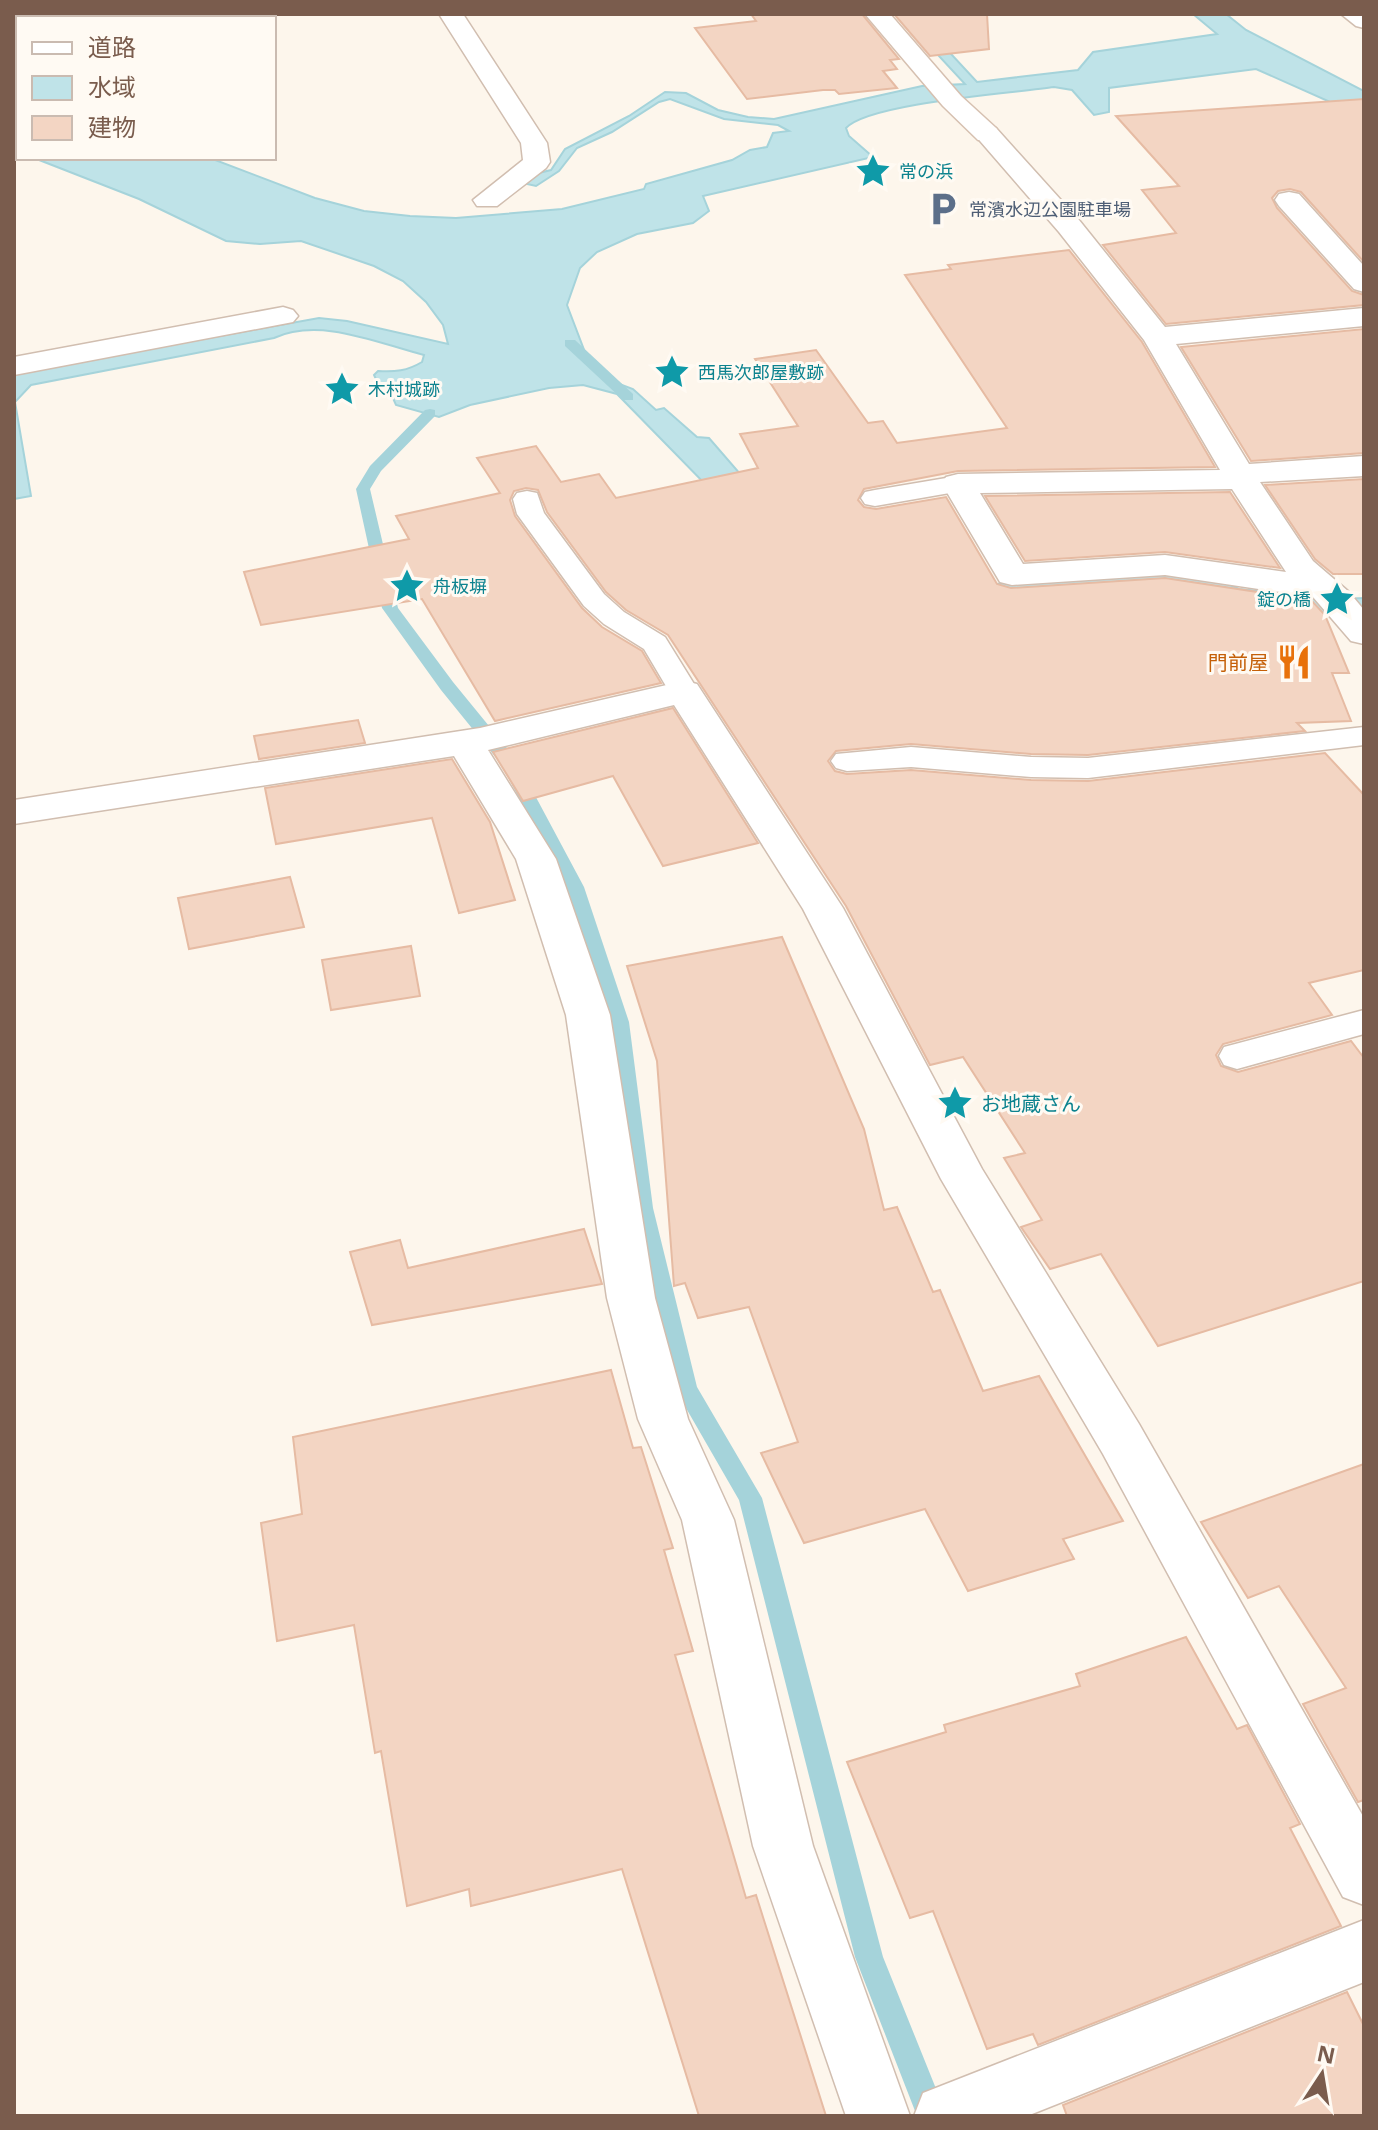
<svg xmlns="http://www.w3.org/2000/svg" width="1378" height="2130" viewBox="0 0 1378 2130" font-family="'Noto Sans','Noto Sans JP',sans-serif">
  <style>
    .water { fill: #bfe3e8; stroke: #a5d3da; stroke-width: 2 }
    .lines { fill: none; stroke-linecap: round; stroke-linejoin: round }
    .stream { fill: #a5d3da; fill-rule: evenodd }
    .building { fill: #f3d5c3; stroke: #e6bba3; stroke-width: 2 }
    .lane-casing { stroke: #d1beb0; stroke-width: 3 }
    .street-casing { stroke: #d1beb0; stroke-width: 3 }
    .secondary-casing { stroke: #d6c0b0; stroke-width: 3 }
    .lane { fill: #fff; fill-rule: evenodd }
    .street { fill: #fff; fill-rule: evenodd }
    .secondary { fill: #fff; fill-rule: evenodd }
    .labels { text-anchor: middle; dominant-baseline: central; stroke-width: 6; stroke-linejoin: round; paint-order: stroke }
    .far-culture-label { font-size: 18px; fill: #0d838f; stroke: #fffaf3; text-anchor: start }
    .far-service-label { font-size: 18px; fill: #4e5e75; stroke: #fffaf3; text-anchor: start }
    .food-label { font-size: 20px; fill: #c56008; stroke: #fffaf3; text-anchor: end }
    .culture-label { font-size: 20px; fill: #0d838f; stroke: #fffaf3; text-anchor: start }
  </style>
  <rect width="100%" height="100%" fill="#fdf6ec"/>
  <path class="water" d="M 900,14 L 914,14 L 977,82 L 1078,70 L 1093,52 L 1217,34 L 1193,14 L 1226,14 L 1246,30 L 1364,91 L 1364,100 L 1330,102 L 1256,69 L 1109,88 L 1109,112 L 1094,115 L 1072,90 L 1054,87 C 1014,93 869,103 846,128 L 849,136 L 873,157 L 703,196 L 709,211 L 693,223 L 637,234 L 597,252 L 580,268 L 567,305 L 591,368 L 606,379 L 633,389 L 656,410 L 664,408 L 697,437 L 709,438 L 826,573 L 887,598 L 1005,583 L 1167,569 L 1204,573 L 1239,589 L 1337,599 L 1364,598 L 1364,617 L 1312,611 L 926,617 L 804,585 L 617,394 L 583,385 L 549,388 L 470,405 L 439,417 L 396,405 L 388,387 L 380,388 L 374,375 L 378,371 C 395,372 407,371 422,362 L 424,355 C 377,343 320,317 274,338 L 31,385 L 15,402 L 31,496 L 14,499 L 14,373 L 319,318 L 347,321 L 448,344 L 443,325 L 426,302 L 403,281 L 374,266 L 301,241 L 260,244 L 226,241 L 139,199 L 34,158 L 210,158 L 315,198 L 364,211 L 410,216 L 456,218 L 562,209 L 644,189 L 646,184 L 732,160 L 750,150 L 767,147 L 773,133 L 789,131 L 778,125 L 724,119 L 670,99 L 659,102 L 612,132 L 577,148 L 559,171 L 536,186 L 509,180 L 551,170 L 565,149 L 629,116 L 665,92 L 686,93 L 718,110 L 748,117 L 774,119 L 922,86 L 965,84 Z"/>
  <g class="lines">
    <g class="stream">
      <path d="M 565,340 L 575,340 L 633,394 L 633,400 L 623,400 L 565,346 Z"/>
      <path d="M 430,409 L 435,410 L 435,416 L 381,471 L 370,489 L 398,608 L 453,682 L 515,758 L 584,887 L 629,1022 L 653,1208 L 697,1387 L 762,1498 L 883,1957 L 947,2116 L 917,2116 L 855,1957 L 739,1500 L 675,1389 L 631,1208 L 609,1022 L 566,887 L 501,764 L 441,690 L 382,608 L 356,489 L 370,466 L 425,410 Z"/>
    </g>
  </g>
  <g class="building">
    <path d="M 751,14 L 862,14 L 899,59 L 890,60 L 897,69 L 883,71 L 897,88 L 839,94 L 835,90 L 823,90 L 747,99 L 695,28 L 756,21 Z"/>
    <path d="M 894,14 L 987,14 L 989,49 L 930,56 Z"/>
    <path d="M 1364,99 L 1364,262 L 1301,192 L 1290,189 L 1278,191 L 1272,198 L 1277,208 L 1352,291 L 1364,295 L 1364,305 L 1166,324 L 1103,245 L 1176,233 L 1142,190 L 1179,186 L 1116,116 Z"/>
    <path d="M 1069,250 L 1142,342 L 1215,467 L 958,471 L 864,489 L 858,500 L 864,507 L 876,509 L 946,497 L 997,584 L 1011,588 L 1165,578 L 1311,600 L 1325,615 L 1349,673 L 1332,673 L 1351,721 L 1297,723 L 1305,731 L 1088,755 L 1031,754 L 911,744 L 836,751 L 828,761 L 835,771 L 847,774 L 911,770 L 1031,780 L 1088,781 L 1325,753 L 1364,795 L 1364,970 L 1309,983 L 1332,1015 L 1223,1044 L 1216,1055 L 1221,1066 L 1238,1072 L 1351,1041 L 1364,1058 L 1364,1281 L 1158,1346 L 1101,1254 L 1050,1269 L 1021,1227 L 1042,1220 L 1004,1158 L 1025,1153 L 963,1057 L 930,1065 L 846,906 L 668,635 L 626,610 L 606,592 L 547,512 L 538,490 L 526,488 L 514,491 L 510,500 L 515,516 L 582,608 L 602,627 L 642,651 L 661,683 L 495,721 L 422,599 L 261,625 L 244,572 L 409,539 L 396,516 L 500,493 L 477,458 L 536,446 L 561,482 L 599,474 L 616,498 L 758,468 L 740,434 L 798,426 L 755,359 L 816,350 L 868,423 L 883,421 L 897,443 L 1007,428 L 905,275 L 951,269 L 948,265 Z"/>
    <path d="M 1364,329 L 1364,453 L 1251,461 L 1181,347 Z"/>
    <path d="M 1364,479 L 1364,574 L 1333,574 L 1315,559 L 1265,485 Z"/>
    <path d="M 1230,492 L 1280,568 L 1165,552 L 1025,561 L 985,496 Z"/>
    <path d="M 673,708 L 758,843 L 663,866 L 613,776 L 523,801 L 493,752 Z"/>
    <path d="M 358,720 L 365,743 L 259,759 L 254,736 Z"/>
    <path d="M 452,759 L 490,822 L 515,900 L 459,913 L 432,818 L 276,844 L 265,788 Z"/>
    <path d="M 290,877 L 304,927 L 189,949 L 178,898 Z"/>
    <path d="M 782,937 L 864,1129 L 884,1210 L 897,1207 L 933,1292 L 940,1290 L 983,1391 L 1039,1376 L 1123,1521 L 1063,1539 L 1074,1559 L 968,1591 L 925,1509 L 804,1543 L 761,1453 L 798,1442 L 749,1307 L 698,1318 L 685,1283 L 674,1286 L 657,1061 L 627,966 Z"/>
    <path d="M 411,946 L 420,996 L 331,1010 L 322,960 Z"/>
    <path d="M 584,1229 L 602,1284 L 372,1325 L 350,1252 L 400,1240 L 408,1268 Z"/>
    <path d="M 611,1370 L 633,1448 L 641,1447 L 673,1548 L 664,1550 L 693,1651 L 675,1655 L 746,1898 L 756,1895 L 826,2116 L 699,2116 L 622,1869 L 471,1906 L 469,1889 L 407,1906 L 381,1751 L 375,1753 L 354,1625 L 277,1641 L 261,1523 L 302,1514 L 293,1437 Z"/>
    <path d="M 1364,1464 L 1364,1800 L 1358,1802 L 1303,1704 L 1346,1688 L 1279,1586 L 1248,1598 L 1201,1522 Z"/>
    <path d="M 1186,1637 L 1237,1729 L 1247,1725 L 1300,1824 L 1290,1828 L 1341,1926 L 1038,2045 L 1033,2034 L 987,2049 L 933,1911 L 910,1918 L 847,1762 L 946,1732 L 944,1725 L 1080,1686 L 1076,1674 Z"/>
    <path d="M 1347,1992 L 1364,2026 L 1364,2116 L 1067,2116 L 1063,2105 Z"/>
  </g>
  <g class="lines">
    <g class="lane-casing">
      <g id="lane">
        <path d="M 958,476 L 967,478 L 971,484 L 967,490 L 875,506 L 865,504 L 861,498 L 865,492 L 875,490 Z"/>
        <path d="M 527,491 L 537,493 L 544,513 L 604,594 L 624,612 L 665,637 L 699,692 L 695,698 L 684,701 L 673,698 L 644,649 L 604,624 L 584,606 L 517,514 L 513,499 L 517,493 Z"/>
        <path d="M 1364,727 L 1364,745 L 1088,778 L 1031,777 L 911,767 L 847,771 L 836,768 L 831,761 L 836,754 L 911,747 L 1031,757 L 1088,758 Z"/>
        <path d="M 1364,1010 L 1364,1034 L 1237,1069 L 1224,1065 L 1219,1056 L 1224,1047 Z"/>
      </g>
    </g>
    <g class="street-casing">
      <g id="street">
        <path d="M 439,14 L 463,14 L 547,143 L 550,162 L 546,168 L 497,206 L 477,206 L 473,200 L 523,160 L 521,143 Z"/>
        <path d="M 1341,14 L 1364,14 L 1364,28 L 1356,26 Z"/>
        <path d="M 987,126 L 996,128 L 1079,220 L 1165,327 L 1364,308 L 1364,326 L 1176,344 L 1249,464 L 1364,456 L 1364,476 L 1260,482 L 1313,561 L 1349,592 L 1364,610 L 1364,644 L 1351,641 L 1313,597 L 1165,575 L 1012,585 L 1000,582 L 942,484 L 946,477 L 958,474 L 1220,470 L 1144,340 L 1059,232 L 974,134 L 978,128 ZM 1232,489 L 1286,572 L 1165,555 L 1023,564 L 980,493 Z"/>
        <path d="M 1289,192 L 1299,194 L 1364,266 L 1364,292 L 1354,289 L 1279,206 L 1275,200 L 1279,194 Z"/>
        <path d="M 283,307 L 293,310 L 298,316 L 293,322 L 14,375 L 14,357 Z"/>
        <path d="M 684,681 L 697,684 L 843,908 L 982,1169 L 1139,1424 L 1364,1818 L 1364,1905 L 1343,1897 L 1103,1454 L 941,1179 L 803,909 L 674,705 L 488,750 L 556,859 L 610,1015 L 655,1298 L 688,1419 L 734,1520 L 813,1846 L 910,2116 L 846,2116 L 753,1846 L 682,1520 L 638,1419 L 607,1298 L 566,1015 L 516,859 L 454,756 L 14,824 L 14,800 L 480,728 Z"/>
        <path d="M 1364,1920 L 1364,1982 L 1027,2116 L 914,2116 L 923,2093 Z"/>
      </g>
    </g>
    <g class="secondary-casing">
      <path id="secondary" d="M 865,14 L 890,14 L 961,96 L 996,128 L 1000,134 L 996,140 L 978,140 L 943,106 Z"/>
    </g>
    <use href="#lane" class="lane"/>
    <use href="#street" class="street"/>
    <use href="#secondary" class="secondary"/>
  </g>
  <defs>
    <g id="sight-bare" transform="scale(2.76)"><path d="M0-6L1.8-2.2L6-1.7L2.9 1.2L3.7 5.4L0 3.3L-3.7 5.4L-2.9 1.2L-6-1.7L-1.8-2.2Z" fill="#0f9aa8" stroke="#fffaf3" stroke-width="2.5" paint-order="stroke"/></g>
    <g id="parking-bare" transform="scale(2.76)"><path d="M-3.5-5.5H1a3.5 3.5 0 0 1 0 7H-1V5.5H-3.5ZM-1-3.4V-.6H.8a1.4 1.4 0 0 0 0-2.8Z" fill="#5c6f8a" stroke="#fffaf3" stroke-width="2.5" paint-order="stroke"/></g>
    <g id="restaurant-bare" transform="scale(2.76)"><path d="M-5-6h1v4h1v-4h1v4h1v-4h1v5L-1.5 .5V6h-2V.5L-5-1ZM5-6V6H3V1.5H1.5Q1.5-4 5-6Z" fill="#e8710a" stroke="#fffaf3" stroke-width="2.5" paint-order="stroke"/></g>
  </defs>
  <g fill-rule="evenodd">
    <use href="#sight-bare" x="873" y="171"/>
    <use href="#parking-bare" x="943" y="209"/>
    <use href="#sight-bare" x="672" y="372"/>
    <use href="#sight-bare" x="342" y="389"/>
    <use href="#sight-bare" x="407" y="586"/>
    <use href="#sight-bare" x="1337" y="599"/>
    <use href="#restaurant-bare" x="1294" y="662"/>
    <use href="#sight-bare" x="955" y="1103"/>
  </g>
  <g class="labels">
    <g class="far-culture-label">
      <text x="899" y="171">常の浜</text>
      <text x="698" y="372">西馬次郎屋敷跡</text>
      <text x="368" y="389">木村城跡</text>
      <text x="433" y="586">舟板塀</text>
      <text x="1311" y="599" text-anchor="end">錠の橋</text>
    </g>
    <g class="far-service-label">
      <text x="969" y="209">常濱水辺公園駐車場</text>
    </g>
    <g class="food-label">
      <text x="1268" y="662">門前屋</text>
    </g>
    <g class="culture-label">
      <text x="981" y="1103">お地蔵さん</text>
    </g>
  </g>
  <rect width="1378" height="2130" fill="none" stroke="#7a5c4d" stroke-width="32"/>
  <rect x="16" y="16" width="260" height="144" fill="#fffaf3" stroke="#cabbb1" stroke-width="2"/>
  <rect x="32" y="42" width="40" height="12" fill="#ffffff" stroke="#cabbb1" stroke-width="2"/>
  <text x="88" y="56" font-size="24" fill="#7a5c4d">道路</text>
  <rect x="32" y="76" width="40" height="24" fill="#bfe3e8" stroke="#cabbb1" stroke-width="2"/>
  <text x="88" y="96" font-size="24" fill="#7a5c4d">水域</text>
  <rect x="32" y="116" width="40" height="24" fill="#f3d5c3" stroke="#cabbb1" stroke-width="2"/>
  <text x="88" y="136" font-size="24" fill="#7a5c4d">建物</text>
  <g transform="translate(1322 2074) rotate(12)" stroke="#fffaf3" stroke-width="6" paint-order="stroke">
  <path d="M0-6L14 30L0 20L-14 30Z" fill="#7a5c4d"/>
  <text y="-12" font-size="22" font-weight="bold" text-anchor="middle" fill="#7a5c4d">N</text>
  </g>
</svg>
